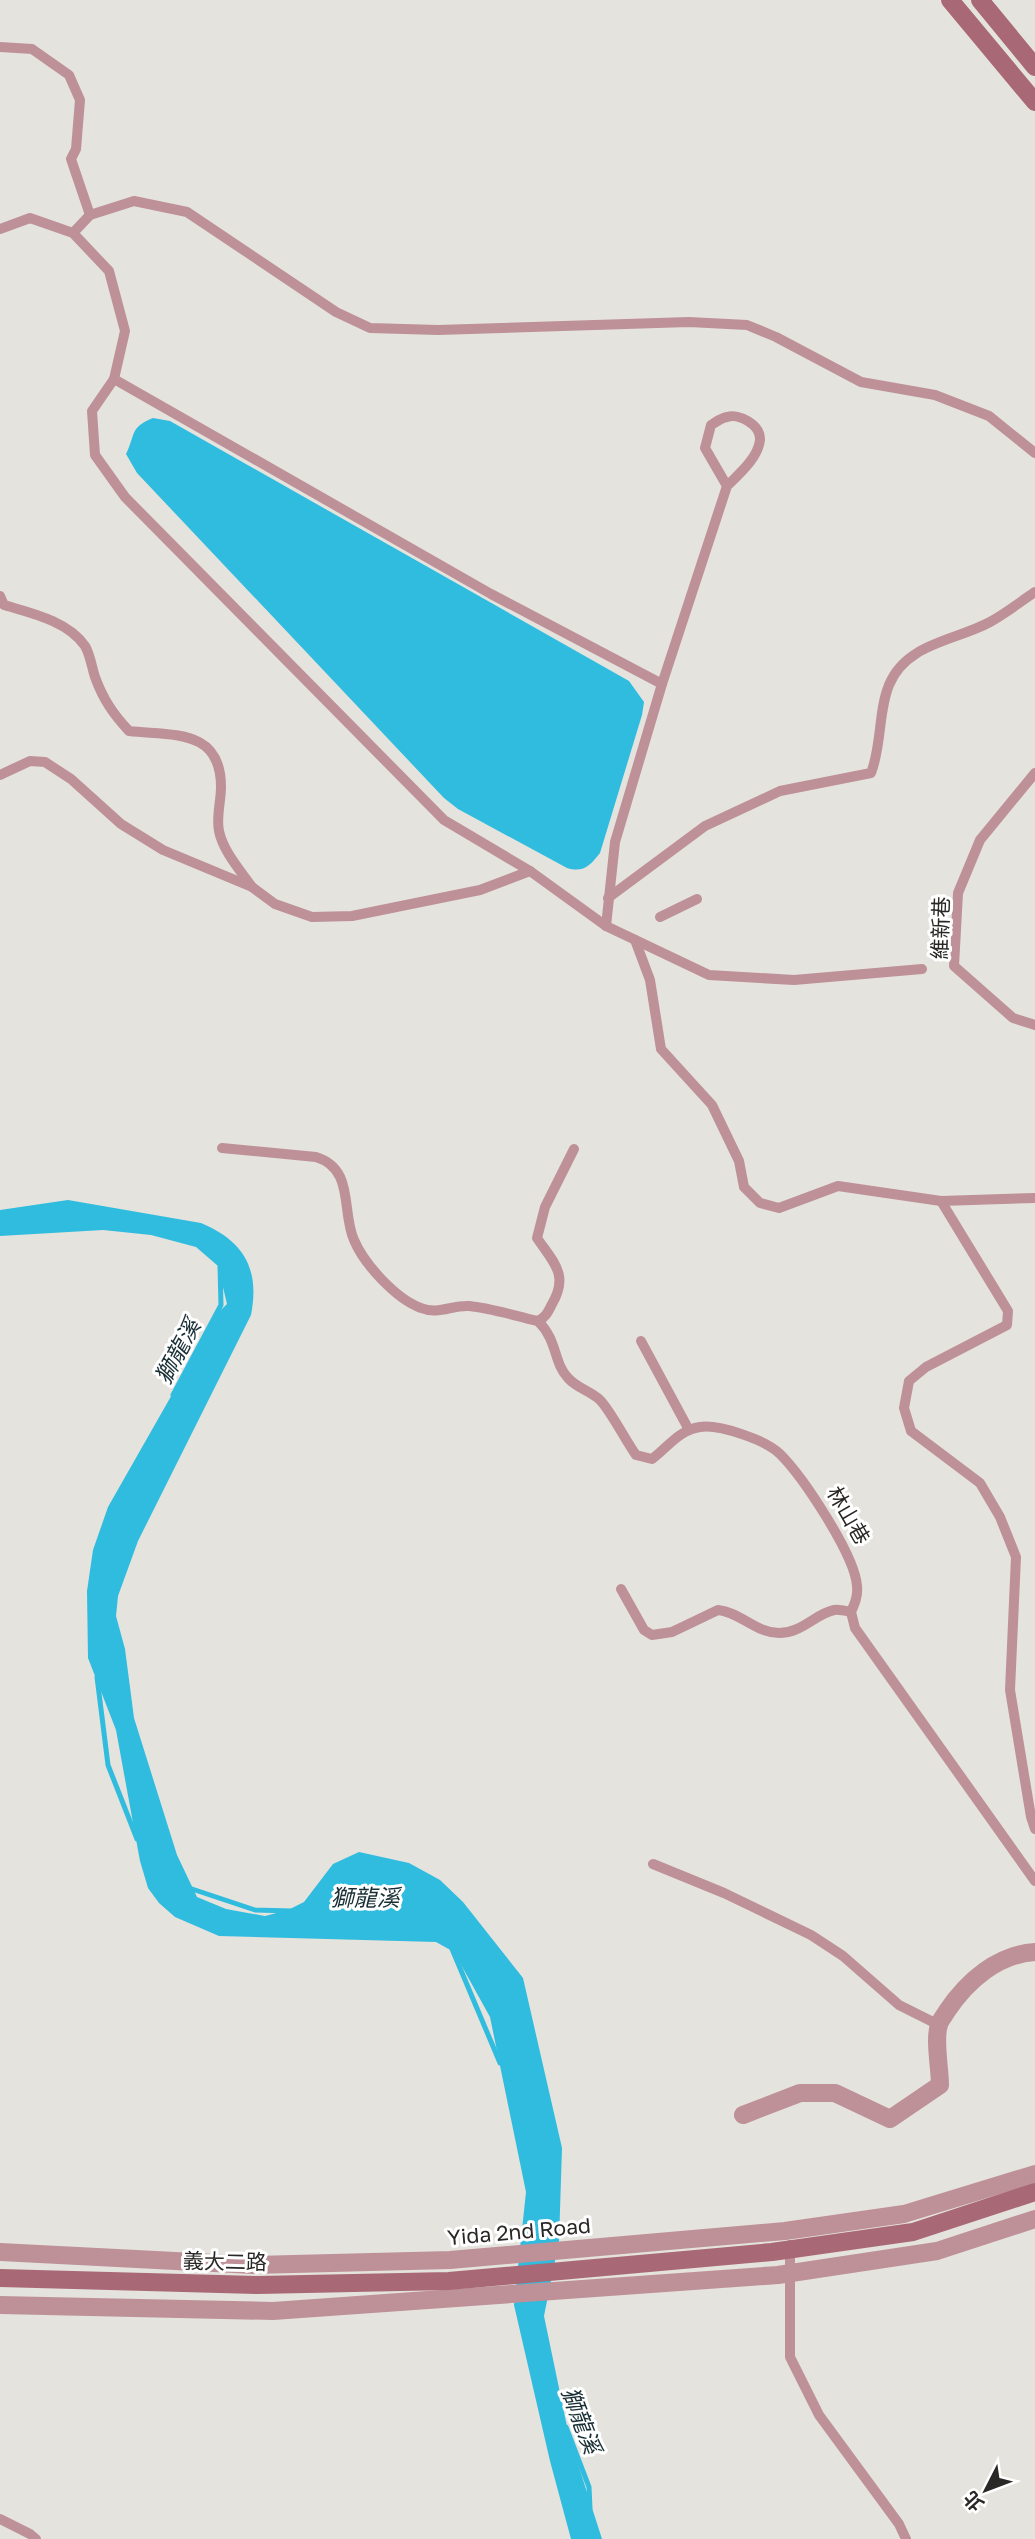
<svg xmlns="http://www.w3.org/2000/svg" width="1035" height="2539" viewBox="0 0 1035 2539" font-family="'Golos Text','Noto Sans TC',sans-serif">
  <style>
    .water { fill: #2fbcdf }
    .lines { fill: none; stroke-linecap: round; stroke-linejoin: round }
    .stream { stroke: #2fbcdf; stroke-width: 5 }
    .lane { stroke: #be9199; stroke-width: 10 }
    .street { stroke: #be9199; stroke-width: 18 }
    .secondary { stroke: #a96875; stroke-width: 18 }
    .labels { text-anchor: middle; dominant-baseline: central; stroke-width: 6; stroke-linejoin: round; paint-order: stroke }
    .street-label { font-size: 21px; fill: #292826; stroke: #fff }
    .water-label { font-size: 23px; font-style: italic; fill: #192f36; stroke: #fff }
  </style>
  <rect width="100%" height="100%" fill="#e5e3dd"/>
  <g class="water">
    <path d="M 153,418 L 170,421 L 629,681 L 644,702 L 642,715 L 600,853 C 590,866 583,873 567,868 L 458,809 L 444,798 L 137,473 L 126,454 C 136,434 129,428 153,418 Z"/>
    <path d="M 68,1200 L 201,1223 C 244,1241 260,1269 251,1315 L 138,1541 L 118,1596 L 116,1616 L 125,1649 L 134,1718 L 177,1855 L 197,1897 L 226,1909 L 265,1916 L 288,1910 L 304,1902 L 333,1864 L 359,1852 L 409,1863 L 440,1880 L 463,1902 L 523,1978 L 562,2148 L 559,2241 L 544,2316 L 569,2436 L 602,2539 L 571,2539 L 550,2461 L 514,2305 L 526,2192 L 490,2017 L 454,1952 L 436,1942 L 219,1936 L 175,1917 L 159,1903 L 148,1888 L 140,1861 L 116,1730 L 88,1658 L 87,1591 L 93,1550 L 108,1507 L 219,1312 L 227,1304 L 218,1266 L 196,1247 L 151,1235 L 103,1230 L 0,1236 L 0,1210 Z"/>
  </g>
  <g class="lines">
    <g class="stream">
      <path d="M 173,1395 L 221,1305 L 220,1266"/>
      <path d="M 97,1677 L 108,1765 L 137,1839"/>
      <path d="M 189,1888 L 255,1910 L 291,1911"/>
      <path d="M 452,1949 L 500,2063"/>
      <path d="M 566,2427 L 589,2487 L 590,2508"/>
    </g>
    <g class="lane">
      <path d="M 0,47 L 32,49 L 69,75 L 80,100 L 76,149 L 71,159 L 90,215"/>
      <path d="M 0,229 L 30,218 L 73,233 L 109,271 L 125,331 L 114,379 L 92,411 L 95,455 L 125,497 L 444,820 L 530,871 L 606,926 L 709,975 L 794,980 L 922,969"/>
      <path d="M 73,233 L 90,215 L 134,201 L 187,212 L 336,312 L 370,328 L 438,330 L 689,322 L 747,325 L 776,337 L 861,382 L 935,395 L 989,416 L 1035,453"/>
      <path d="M 114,379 L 491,594 L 662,684"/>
      <path d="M 0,596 L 4,605 C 31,613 68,621 85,646 C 90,654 92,668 95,677 C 103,699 113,714 129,731 C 172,736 221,728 221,787 C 221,801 216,818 219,831 C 223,851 240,870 252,887"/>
      <path d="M 1035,773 L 980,840 L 958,893 L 954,966 L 1013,1018 L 1035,1025"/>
      <path d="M 0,775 L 30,761 L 45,762 L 71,779 L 121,824 L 163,850 L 252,887 L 275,904 L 312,917 L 352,916 L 480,890 L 530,871"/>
      <path d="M 608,898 L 705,826 L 780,791 L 871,773 C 882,745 878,712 889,685 C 906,643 955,641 990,622 C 1006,613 1020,602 1035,592"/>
      <path d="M 660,917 L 697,899"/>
      <path d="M 606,926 L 615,842 L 662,684 L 727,486 C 739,474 758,458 760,440 C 761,425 739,413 727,417 C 721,418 716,422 711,425 L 705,448 L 727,486"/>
      <path d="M 635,940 L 650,980 L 661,1049 L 712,1105 L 739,1161 L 744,1187 L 760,1203 L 779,1208 L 838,1186 L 941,1201 L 1035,1198"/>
      <path d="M 222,1148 L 316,1157 C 355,1169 341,1211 354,1240 C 364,1264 396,1299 421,1308 C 438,1315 452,1305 469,1306 C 491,1308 515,1316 538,1321 C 546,1317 548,1312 552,1304 C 569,1275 554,1263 537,1238 L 545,1207 L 574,1149"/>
      <path d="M 941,1201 L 1008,1311 L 1007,1325 L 926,1367 L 909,1381 L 904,1408 L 911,1431 L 980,1483 L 1000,1517 L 1016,1557 L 1010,1690 L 1031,1817 L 1035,1829"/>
      <path d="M 538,1321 C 558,1341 553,1362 568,1378 C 577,1388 590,1391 600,1400 C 610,1410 626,1441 636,1455 L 652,1459 C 668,1447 679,1430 700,1427 C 719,1424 766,1440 780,1454 C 803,1477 855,1555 857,1586 C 858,1596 855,1603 851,1612 L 855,1628 L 1035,1881"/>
      <path d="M 641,1341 L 689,1430"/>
      <path d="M 621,1589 L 644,1630 L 652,1635 L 672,1632 L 718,1610 C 740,1612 756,1633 779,1633 C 802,1633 815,1614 834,1610 C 839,1609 846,1611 851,1612"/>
      <path d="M 653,1864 L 724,1893 L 811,1935 L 843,1956 L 899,2005 L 939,2025"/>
      <path d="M 790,2245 L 790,2357 L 819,2415 L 899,2524 L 906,2539"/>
      <path d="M 0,2519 L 30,2534 L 36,2539"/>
    </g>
    <g class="street">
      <path d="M 743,2115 L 800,2093 L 835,2093 L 890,2119 L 940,2085 C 940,2069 934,2039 939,2025 C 940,2020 945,2015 947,2011 C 967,1981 998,1954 1035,1952"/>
      <path d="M 0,2252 L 253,2265 L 450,2260 L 785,2231 L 904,2214 L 1035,2174"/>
      <path d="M 0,2305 L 273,2311 L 778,2275 L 937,2251 L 1035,2219"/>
    </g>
    <g class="secondary">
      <path d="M 950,0 L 1035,102"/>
      <path d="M 980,0 L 1035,67"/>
      <path d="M 0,2278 L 258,2285 L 449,2281 L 772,2252 L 913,2232 L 1035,2192"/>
    </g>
  </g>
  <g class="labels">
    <g class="street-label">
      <text transform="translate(940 928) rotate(-88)">維新巷</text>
      <text transform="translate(849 1515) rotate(60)">林山巷</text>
      <text transform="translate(519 2231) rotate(-5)">Yida 2nd Road</text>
      <text transform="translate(225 2261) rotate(1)">義大二路</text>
    </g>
    <g class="water-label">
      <text transform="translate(177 1351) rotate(-62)">獅龍溪</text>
      <text x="365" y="1897">獅龍溪</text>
      <text transform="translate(582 2420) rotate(69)">獅龍溪</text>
    </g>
  </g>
  <g transform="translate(986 2490) rotate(228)" stroke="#ffffff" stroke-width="5" paint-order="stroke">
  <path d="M0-5L12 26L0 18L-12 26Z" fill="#292826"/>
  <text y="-10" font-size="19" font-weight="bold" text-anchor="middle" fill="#292826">北</text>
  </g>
</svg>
